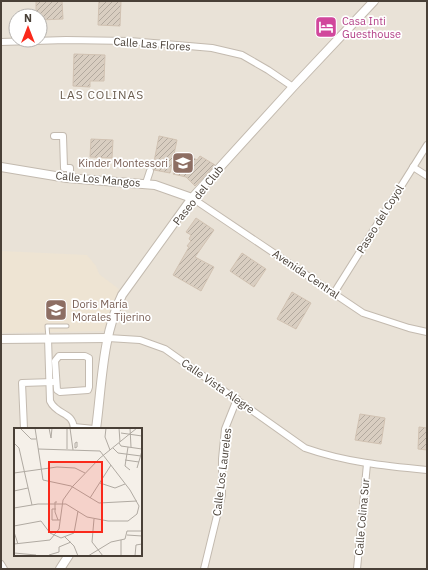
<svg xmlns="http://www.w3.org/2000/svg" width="428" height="570" viewBox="0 0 428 570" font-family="'IBM Plex Sans',sans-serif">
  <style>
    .residential { fill: #e9e2d7; fill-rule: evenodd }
    .education { fill: #eee4d3 }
    .building { fill: url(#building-hatch); stroke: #d1c2b2 }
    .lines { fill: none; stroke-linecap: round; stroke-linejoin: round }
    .service-casing { stroke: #c3baaf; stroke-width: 5 }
    .minor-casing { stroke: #c3baaf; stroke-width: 8 }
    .tertiary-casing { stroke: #c3baaf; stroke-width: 10 }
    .service { stroke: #fff; stroke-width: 3 }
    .minor { stroke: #fff; stroke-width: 6 }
    .tertiary { stroke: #fff; stroke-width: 8 }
    .labels { text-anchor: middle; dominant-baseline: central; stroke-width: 3.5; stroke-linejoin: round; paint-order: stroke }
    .hotel-label { font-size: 11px; fill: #b23c85; stroke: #fff; text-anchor: start }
    .street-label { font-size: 11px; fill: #494037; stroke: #fff }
    .education-label { font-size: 11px; fill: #785e54; stroke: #fff; text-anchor: end }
    .neighbourhood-label { font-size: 12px; letter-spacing: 1px; fill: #6b5d4e; stroke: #fff }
    .inset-road { fill: none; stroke: #b0aaa2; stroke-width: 1 }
    .view { fill: #fa291b; fill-opacity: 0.15; stroke: #fa291b; stroke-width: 2 }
    .inset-edge { fill: none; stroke: #494037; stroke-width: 2 }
  </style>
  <defs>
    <pattern id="building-hatch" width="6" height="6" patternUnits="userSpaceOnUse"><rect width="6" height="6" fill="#d9cec1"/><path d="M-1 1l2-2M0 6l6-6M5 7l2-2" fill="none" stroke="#b2a99e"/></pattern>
  </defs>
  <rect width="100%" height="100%" fill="#f5f0e9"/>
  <path class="residential" d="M 1,1 L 427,1 L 427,569 L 1,569 ZM 16,16 L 40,16 L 40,40 L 16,40 ZM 15,429 L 141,429 L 141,555 L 15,555 Z"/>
  <path class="education" d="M 1,251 L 87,255 L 96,266 L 99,274 L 119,289 L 104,331 L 1,333 Z"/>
  <g class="building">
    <path d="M 36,1 L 62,1 L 63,19 L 40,20 L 40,16 L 36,16 Z"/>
    <path d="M 99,1 L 121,1 L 120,26 L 98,25 Z"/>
    <path d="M 74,54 L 105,55 L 104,81 L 90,81 L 90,87 L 73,86 Z"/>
    <path d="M 159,136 L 177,140 L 170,173 L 154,170 L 153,167 Z"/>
    <path d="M 91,139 L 113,140 L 112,158 L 90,157 Z"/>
    <path d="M 185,153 L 197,160 L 200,156 L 215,165 L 195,186 L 186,177 L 173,174 Z"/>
    <path d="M 196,218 L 214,230 L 195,257 L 214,267 L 201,291 L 173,275 L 189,247 L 187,246 L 191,241 L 189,239 L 191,235 L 186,232 Z"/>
    <path d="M 242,253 L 266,269 L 254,287 L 230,271 Z"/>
    <path d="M 292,292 L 311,303 L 296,329 L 277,319 Z"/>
    <path d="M 360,414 L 385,418 L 381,444 L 355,440 Z"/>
    <path d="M 419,427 L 427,428 L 427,450 L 418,449 Z"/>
  </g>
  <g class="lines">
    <g class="service-casing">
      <path id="service" d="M 48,338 L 47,326 L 67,326"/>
    </g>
    <g class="minor-casing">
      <g id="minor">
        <path d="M 1,42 L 66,40 L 130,41 L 212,48 L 242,55 L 268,70 L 293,87"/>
        <path d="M 54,136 L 63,136 L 64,168 L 70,168 L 70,178"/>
        <path d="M 413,167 L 427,176"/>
        <path d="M 146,183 L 150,171"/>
        <path d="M 192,198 L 363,313 L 409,328 L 427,332"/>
        <path d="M 334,293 L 427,145"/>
        <path d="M 48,338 L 50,401 C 57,416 73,411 74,429"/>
        <path d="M 108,338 L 140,340 L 165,349 L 305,448 C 345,462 385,466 427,470"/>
        <path d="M 59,356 L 85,356 L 89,358 L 89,387 L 88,390 L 60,392 L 57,390 L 55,361 Z"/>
        <path d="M 74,427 L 94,429"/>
        <path d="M 24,429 L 22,383 L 53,382"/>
        <path d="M 1,564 L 4,569"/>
        <path d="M 204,569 L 222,495 L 222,459 L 225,429 L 237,399"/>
        <path d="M 357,569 L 367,464"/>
      </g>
    </g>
    <g class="tertiary-casing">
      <g id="tertiary">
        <path d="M 1,167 L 67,178 L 155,185 L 192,198"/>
        <path d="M 1,339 L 108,338"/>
        <path d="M 96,429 C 102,385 102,336 122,295 L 192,198 L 293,87 L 374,1"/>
        <path d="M 60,569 L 69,555"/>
      </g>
    </g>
    <use href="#service" class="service"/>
    <use href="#minor" class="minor"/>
    <use href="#tertiary" class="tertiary"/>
  </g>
  <defs>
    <g id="hotel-square" transform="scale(1.15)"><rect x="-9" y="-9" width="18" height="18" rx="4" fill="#d1479c" stroke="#fff"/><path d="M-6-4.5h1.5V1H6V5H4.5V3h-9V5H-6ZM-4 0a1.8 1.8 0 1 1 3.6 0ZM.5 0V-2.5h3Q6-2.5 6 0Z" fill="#fff"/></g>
    <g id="school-square" transform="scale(1.15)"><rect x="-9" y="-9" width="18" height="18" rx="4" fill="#8d6e63" stroke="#fff"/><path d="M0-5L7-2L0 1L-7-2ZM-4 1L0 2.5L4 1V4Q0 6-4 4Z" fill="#fff"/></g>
  </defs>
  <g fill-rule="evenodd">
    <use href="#hotel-square" x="326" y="27"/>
    <use href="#school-square" x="183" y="163"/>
    <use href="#school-square" x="56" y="310"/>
  </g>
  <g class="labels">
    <g class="hotel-label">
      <text x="342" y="21">Casa Inti<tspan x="342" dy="13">Guesthouse</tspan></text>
    </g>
    <g class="street-label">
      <text transform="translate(152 44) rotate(4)">Calle Las Flores</text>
      <text transform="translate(98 179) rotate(5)">Calle Los Mangos</text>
      <text transform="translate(198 195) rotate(-51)">Paseo del Club</text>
      <text transform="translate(380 219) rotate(-58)">Paseo del Coyol</text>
      <text transform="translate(306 274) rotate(34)">Avenida Central</text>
      <text transform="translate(218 386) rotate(35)">Calle Vista Alegre</text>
      <text transform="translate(222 472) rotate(-83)">Calle Los Laureles</text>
      <text transform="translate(362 517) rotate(-85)">Calle Colina Sur</text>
    </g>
    <g class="education-label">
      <text x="168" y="163">Kinder Montessori</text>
      <text x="72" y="304" text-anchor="start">Doris María<tspan x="72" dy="13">Morales Tijerino</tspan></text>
    </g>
    <g class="neighbourhood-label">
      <text x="102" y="94">LAS COLINAS</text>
    </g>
  </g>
  <g transform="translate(14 428)">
    <rect width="128" height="128" fill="#f5f0e9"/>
    <path class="inset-road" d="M 6,0 L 17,11 L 22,11M 21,0 L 29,52 L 57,58 L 85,75 L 123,73M 35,0 L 37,10 L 38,0M 56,0 L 59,22M 92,0 L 91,9 L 96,22M 105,0 L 106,14M 116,0 L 117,19M 107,5 L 128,8M 63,14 L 63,19 L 61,20 L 61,15 ZM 0,15 L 5,20 L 18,77M 105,15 L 107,18 L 128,21M 114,19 L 111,38 L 116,42M 99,20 L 104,25 L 127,28M 53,21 L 53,0M 111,32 L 125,34M 123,40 L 128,23M 0,45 L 43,39 L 61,40 L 71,45M 86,55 L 101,60 L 111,56M 0,63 L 14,60M 76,70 L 97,37M 43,74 L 41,74 L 41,84 L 44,92M 0,80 L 24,76 L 52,76 L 73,89 L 94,93 L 114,93 L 123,86 L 125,78 L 116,62 L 86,23 L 24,21M 42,81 L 38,81 L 38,92 L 46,92M 80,91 L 78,114 L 89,128M 0,98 L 27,93 L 36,105 L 47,110 L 60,105 L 64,83M 0,104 L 4,116M 113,107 L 128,108M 51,109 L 60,118 L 64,128M 107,112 L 107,128M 0,116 L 36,112 L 45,101 L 49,72 L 59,58 L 86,30 L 123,0M 0,125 L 22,127M 35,127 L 45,124 L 45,119 L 57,114M 74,128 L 97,114 L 111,111 L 113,103 L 128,103M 121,128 L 122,117 L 128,116"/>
    <path class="view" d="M 35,34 L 88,34 L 88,104 L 35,104 Z"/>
    <rect width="128" height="128" class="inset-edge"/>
  </g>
  <rect width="428" height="570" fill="none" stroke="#494037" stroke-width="4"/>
  <g transform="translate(28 28)"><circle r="19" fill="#ffffff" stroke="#b6b3af"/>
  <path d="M0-3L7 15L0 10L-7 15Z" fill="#fa291b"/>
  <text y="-6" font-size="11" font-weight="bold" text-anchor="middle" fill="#494037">N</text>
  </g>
</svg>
